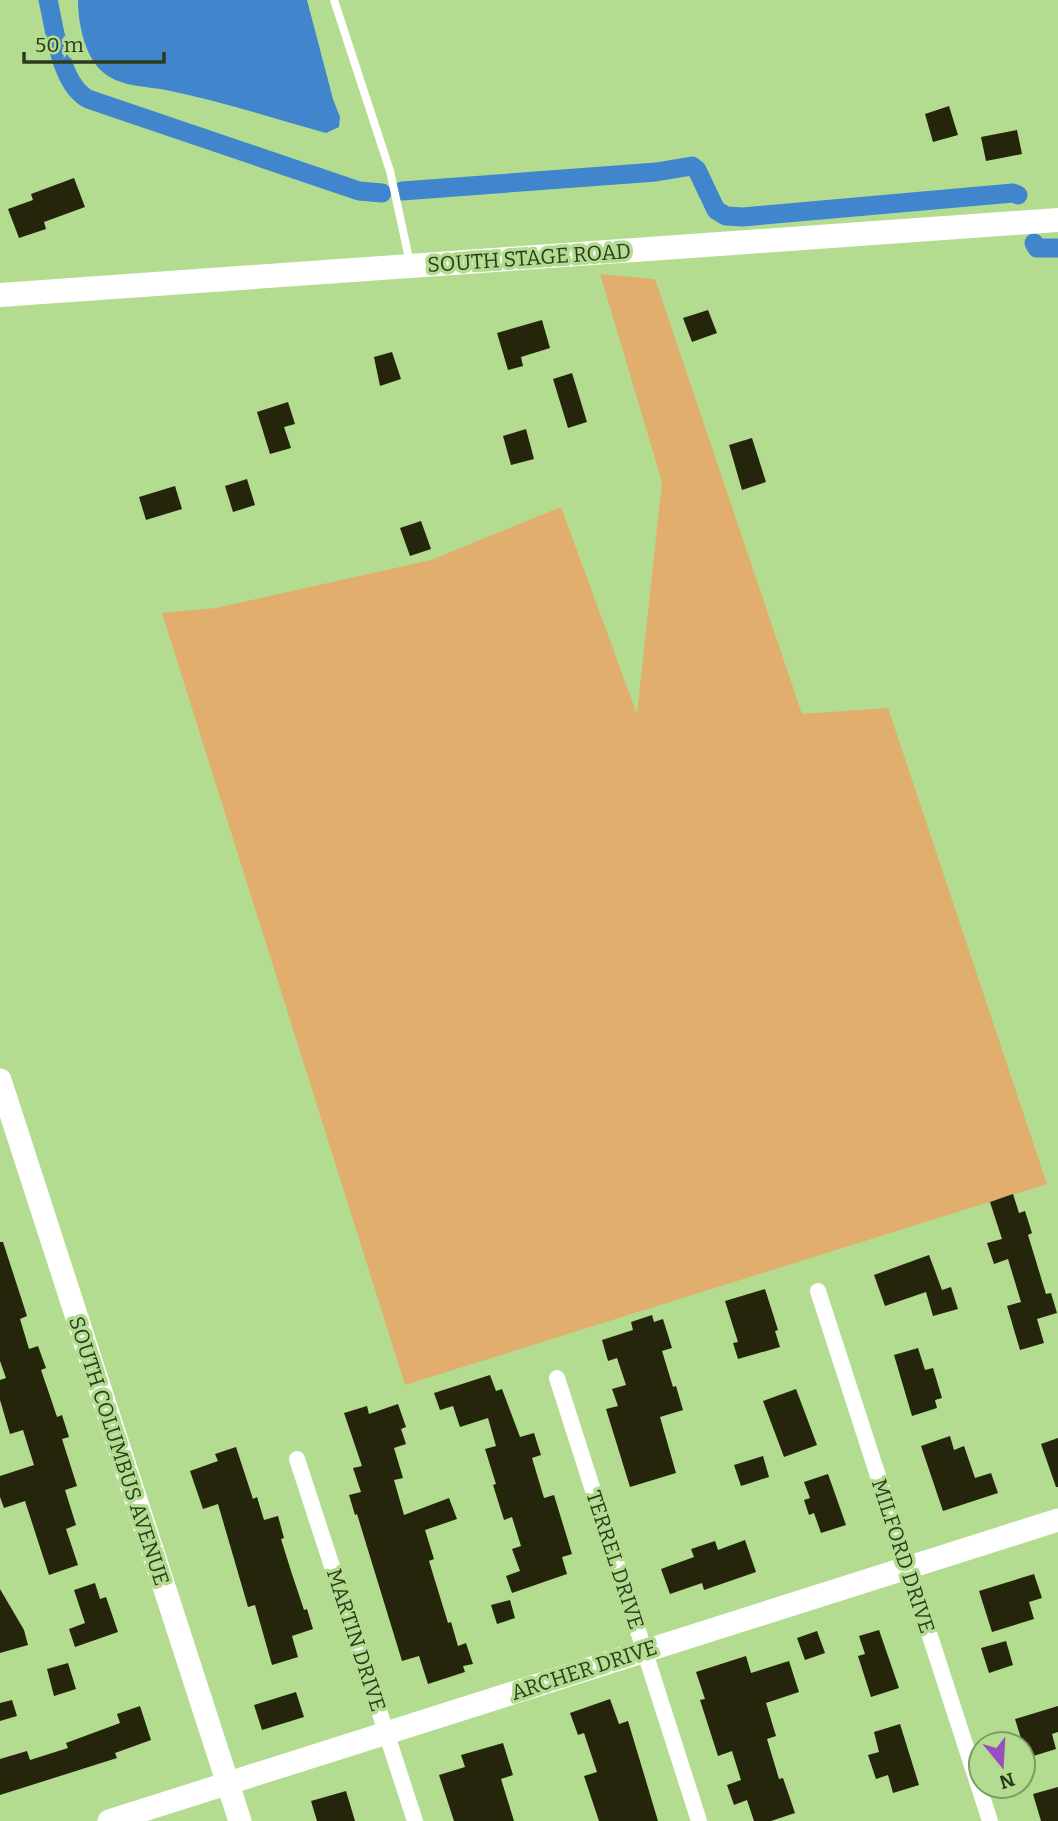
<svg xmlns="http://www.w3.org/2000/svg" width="1058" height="1821" viewBox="0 0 1058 1821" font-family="Bitter,serif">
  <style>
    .green { fill: #e2ae6d }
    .water { fill: #4185cd }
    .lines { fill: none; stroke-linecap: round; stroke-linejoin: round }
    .canal { stroke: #4185cd; stroke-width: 19 }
    .building { fill: #24250a }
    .lane { stroke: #fff; stroke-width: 8 }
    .street { stroke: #fff; stroke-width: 16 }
    .secondary { stroke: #fff; stroke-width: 23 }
    .primary { stroke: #fff; stroke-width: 24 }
    .labels { text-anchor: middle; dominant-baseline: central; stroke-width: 7; stroke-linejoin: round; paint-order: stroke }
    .street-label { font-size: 21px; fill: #2b3b1d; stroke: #b3dc91 }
  </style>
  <rect width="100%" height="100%" fill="#b3dc91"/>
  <path class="green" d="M 600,274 L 655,279 L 802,714 L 888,708 L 1047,1184 L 405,1385 L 162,613 L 216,608 L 431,560 L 561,507 L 637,714 L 662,482 Z"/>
  <path class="water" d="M 307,0 L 333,99 L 340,117 L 339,127 L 326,133 C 273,118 220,101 166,90 C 146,86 121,87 104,73 C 85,58 78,24 78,0 Z"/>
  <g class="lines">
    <g class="canal">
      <path d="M 48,0 C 55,29 60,84 88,99 L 359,191 L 382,193"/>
      <path d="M 402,191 L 656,172 L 692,166 L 697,170 L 716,210 L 726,216 L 743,217 L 1013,193 L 1018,195"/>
      <path d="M 1034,243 L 1037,248 L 1058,248"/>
    </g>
  </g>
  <g class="building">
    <path d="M 949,106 L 958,135 L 933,142 L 925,114 Z"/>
    <path d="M 1017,130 L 1022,154 L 986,161 L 981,137 Z"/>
    <path d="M 74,178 L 85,207 L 44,222 L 46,229 L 19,238 L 8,209 L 33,200 L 31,194 Z"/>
    <path d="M 708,310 L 717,333 L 692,342 L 683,318 Z"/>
    <path d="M 542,320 L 550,348 L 521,357 L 523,366 L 508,370 L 497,333 Z"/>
    <path d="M 392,352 L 401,379 L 380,386 L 374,357 Z"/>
    <path d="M 572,373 L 587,422 L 568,428 L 553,379 Z"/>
    <path d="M 288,402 L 295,424 L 284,427 L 291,448 L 270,454 L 257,412 Z"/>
    <path d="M 526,429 L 534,459 L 511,465 L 503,436 Z"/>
    <path d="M 752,438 L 766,482 L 742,490 L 729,445 Z"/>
    <path d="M 247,479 L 255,505 L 233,512 L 225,486 Z"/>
    <path d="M 175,486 L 182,509 L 146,520 L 139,497 Z"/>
    <path d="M 421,521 L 431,549 L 410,556 L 400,528 Z"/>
    <path d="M 1013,1194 L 1019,1213 L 1025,1211 L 1032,1233 L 1028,1235 L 1046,1294 L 1051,1293 L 1057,1313 L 1037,1319 L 1044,1343 L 1020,1350 L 1007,1306 L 1021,1302 L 1008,1259 L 994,1264 L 987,1243 L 1002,1239 L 990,1202 Z"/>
    <path d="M 0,1242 L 3,1242 L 27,1316 L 20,1319 L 29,1349 L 38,1346 L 46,1368 L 41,1370 L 51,1399 L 57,1417 L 62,1415 L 69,1437 L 62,1439 L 77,1486 L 65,1490 L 76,1525 L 66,1529 L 78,1565 L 49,1575 L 25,1501 L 4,1508 L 0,1497 L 0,1476 L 34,1465 L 23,1430 L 10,1434 L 0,1400 L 0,1380 L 6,1378 L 0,1361 Z"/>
    <path d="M 929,1255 L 942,1290 L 951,1287 L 958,1309 L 933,1316 L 926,1292 L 885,1306 L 874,1275 Z"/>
    <path d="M 765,1289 L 778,1330 L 775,1331 L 780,1347 L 738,1359 L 733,1343 L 738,1342 L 725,1301 Z"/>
    <path d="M 652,1315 L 654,1322 L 663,1319 L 672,1348 L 662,1351 L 673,1387 L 676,1386 L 683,1410 L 660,1417 L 676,1473 L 630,1487 L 606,1409 L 618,1406 L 612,1389 L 626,1385 L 617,1358 L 608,1361 L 602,1340 L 633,1330 L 631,1322 Z"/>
    <path d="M 918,1348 L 925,1370 L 933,1368 L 942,1398 L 935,1400 L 937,1408 L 912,1416 L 894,1355 Z"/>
    <path d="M 490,1375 L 496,1391 L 502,1389 L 520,1437 L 534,1433 L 541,1455 L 532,1458 L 544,1498 L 554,1495 L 572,1554 L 562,1557 L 567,1574 L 512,1593 L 506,1576 L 520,1571 L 512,1549 L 521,1546 L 512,1517 L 504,1520 L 493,1485 L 496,1484 L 485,1449 L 496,1446 L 488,1418 L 460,1427 L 453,1406 L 440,1410 L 434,1393 Z"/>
    <path d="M 796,1389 L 817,1445 L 784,1457 L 763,1401 Z"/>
    <path d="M 398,1404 L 406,1427 L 401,1429 L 406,1444 L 394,1448 L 403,1478 L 394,1480 L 404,1515 L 449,1498 L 457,1519 L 425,1530 L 434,1559 L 429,1561 L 448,1623 L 451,1622 L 458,1646 L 466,1643 L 473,1664 L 463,1666 L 465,1672 L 428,1684 L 419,1656 L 402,1661 L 357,1514 L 355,1515 L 349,1495 L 361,1492 L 353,1468 L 362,1466 L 344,1413 L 367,1406 L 369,1414 Z"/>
    <path d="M 950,1436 L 954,1450 L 964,1446 L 975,1478 L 991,1473 L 998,1493 L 943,1511 L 921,1446 Z"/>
    <path d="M 1058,1438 L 1058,1487 L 1056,1487 L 1041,1444 Z"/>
    <path d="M 236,1447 L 253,1499 L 257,1497 L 264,1520 L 278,1516 L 284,1538 L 281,1539 L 291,1571 L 304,1610 L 307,1609 L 313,1629 L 292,1636 L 298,1657 L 272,1665 L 255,1605 L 248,1607 L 218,1504 L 203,1509 L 190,1471 L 218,1461 L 215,1454 Z"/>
    <path d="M 763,1456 L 769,1477 L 741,1486 L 734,1465 Z"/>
    <path d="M 828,1474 L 846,1525 L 821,1533 L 814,1513 L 809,1515 L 804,1500 L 810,1498 L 804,1482 Z"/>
    <path d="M 745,1540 L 756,1572 L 704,1590 L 702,1583 L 670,1594 L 661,1569 L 694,1557 L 691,1549 L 715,1541 L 718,1550 Z"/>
    <path d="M 1034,1574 L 1042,1598 L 1029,1602 L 1034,1619 L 992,1632 L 979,1591 Z"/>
    <path d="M 95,1583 L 100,1599 L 106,1597 L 118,1632 L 75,1647 L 69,1629 L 85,1623 L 74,1590 Z"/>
    <path d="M 0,1589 L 24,1630 L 28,1645 L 0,1653 Z"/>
    <path d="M 510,1600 L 515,1618 L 497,1624 L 491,1605 Z"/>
    <path d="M 879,1630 L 899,1688 L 871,1697 L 858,1656 L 865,1654 L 859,1636 Z"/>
    <path d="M 817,1631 L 825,1653 L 805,1660 L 797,1638 Z"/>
    <path d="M 1006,1641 L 1013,1665 L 989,1673 L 981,1648 Z"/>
    <path d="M 746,1656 L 751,1673 L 789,1661 L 799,1692 L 766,1703 L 776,1736 L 767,1739 L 779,1779 L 783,1778 L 795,1813 L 771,1821 L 754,1821 L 747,1800 L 734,1805 L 727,1785 L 741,1780 L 732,1751 L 718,1756 L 700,1700 L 705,1699 L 696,1672 Z"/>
    <path d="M 68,1663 L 76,1689 L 54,1696 L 47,1669 Z"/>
    <path d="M 296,1692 L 304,1717 L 262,1730 L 254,1705 Z"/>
    <path d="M 610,1699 L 619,1724 L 628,1721 L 658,1821 L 599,1821 L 584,1776 L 597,1772 L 584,1733 L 578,1735 L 570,1713 Z"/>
    <path d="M 12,1700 L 17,1716 L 0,1721 L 0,1703 Z"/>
    <path d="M 140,1706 L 151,1740 L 115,1753 L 117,1758 L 0,1795 L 0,1759 L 27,1751 L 30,1760 L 68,1748 L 66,1743 L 120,1723 L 117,1714 Z"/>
    <path d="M 1058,1706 L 1058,1732 L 1052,1734 L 1056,1749 L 1027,1758 L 1015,1719 Z"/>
    <path d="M 900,1724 L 919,1785 L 893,1793 L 888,1775 L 876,1779 L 868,1755 L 879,1752 L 874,1732 Z"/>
    <path d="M 503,1743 L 513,1775 L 501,1779 L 514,1821 L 454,1821 L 439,1775 L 465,1767 L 461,1755 Z"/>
    <path d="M 1058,1787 L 1058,1821 L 1041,1821 L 1033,1794 Z"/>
    <path d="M 346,1791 L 355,1821 L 317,1821 L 311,1801 Z"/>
  </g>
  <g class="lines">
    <path class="lane" d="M 334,0 L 390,171 L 410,263"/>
    <g class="street">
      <path d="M 818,1291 L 990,1821"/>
      <path d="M 557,1378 L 699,1821"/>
      <path d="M 297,1459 L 415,1821"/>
    </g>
    <g class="secondary">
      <path d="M 0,1080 L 240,1821"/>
      <path d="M 109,1821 L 1058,1520"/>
    </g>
    <path class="primary" d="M 0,295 L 1058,220"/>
  </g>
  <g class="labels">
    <g class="street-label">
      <text transform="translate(529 258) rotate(-4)">SOUTH STAGE ROAD</text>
      <text transform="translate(119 1451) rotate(72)">SOUTH COLUMBUS AVENUE</text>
      <text transform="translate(903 1556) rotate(72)">MILFORD DRIVE</text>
      <text transform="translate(615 1560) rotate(72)">TERREL DRIVE</text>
      <text transform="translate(356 1640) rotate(72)">MARTIN DRIVE</text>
      <text transform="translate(584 1670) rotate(-18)">ARCHER DRIVE</text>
    </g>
  </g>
  <g transform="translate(1002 1765) rotate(162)"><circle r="33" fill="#b3dc91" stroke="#7d9c63" stroke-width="2"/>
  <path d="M0-5L12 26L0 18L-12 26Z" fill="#984dc0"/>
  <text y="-10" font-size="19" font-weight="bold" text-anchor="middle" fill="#2b3b1d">N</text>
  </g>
  <path d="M24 52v10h140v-10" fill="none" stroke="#2b3b1d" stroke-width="3.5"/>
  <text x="35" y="52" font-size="21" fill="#2b3b1d" stroke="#b3dc91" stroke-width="5" paint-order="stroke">50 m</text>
</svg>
